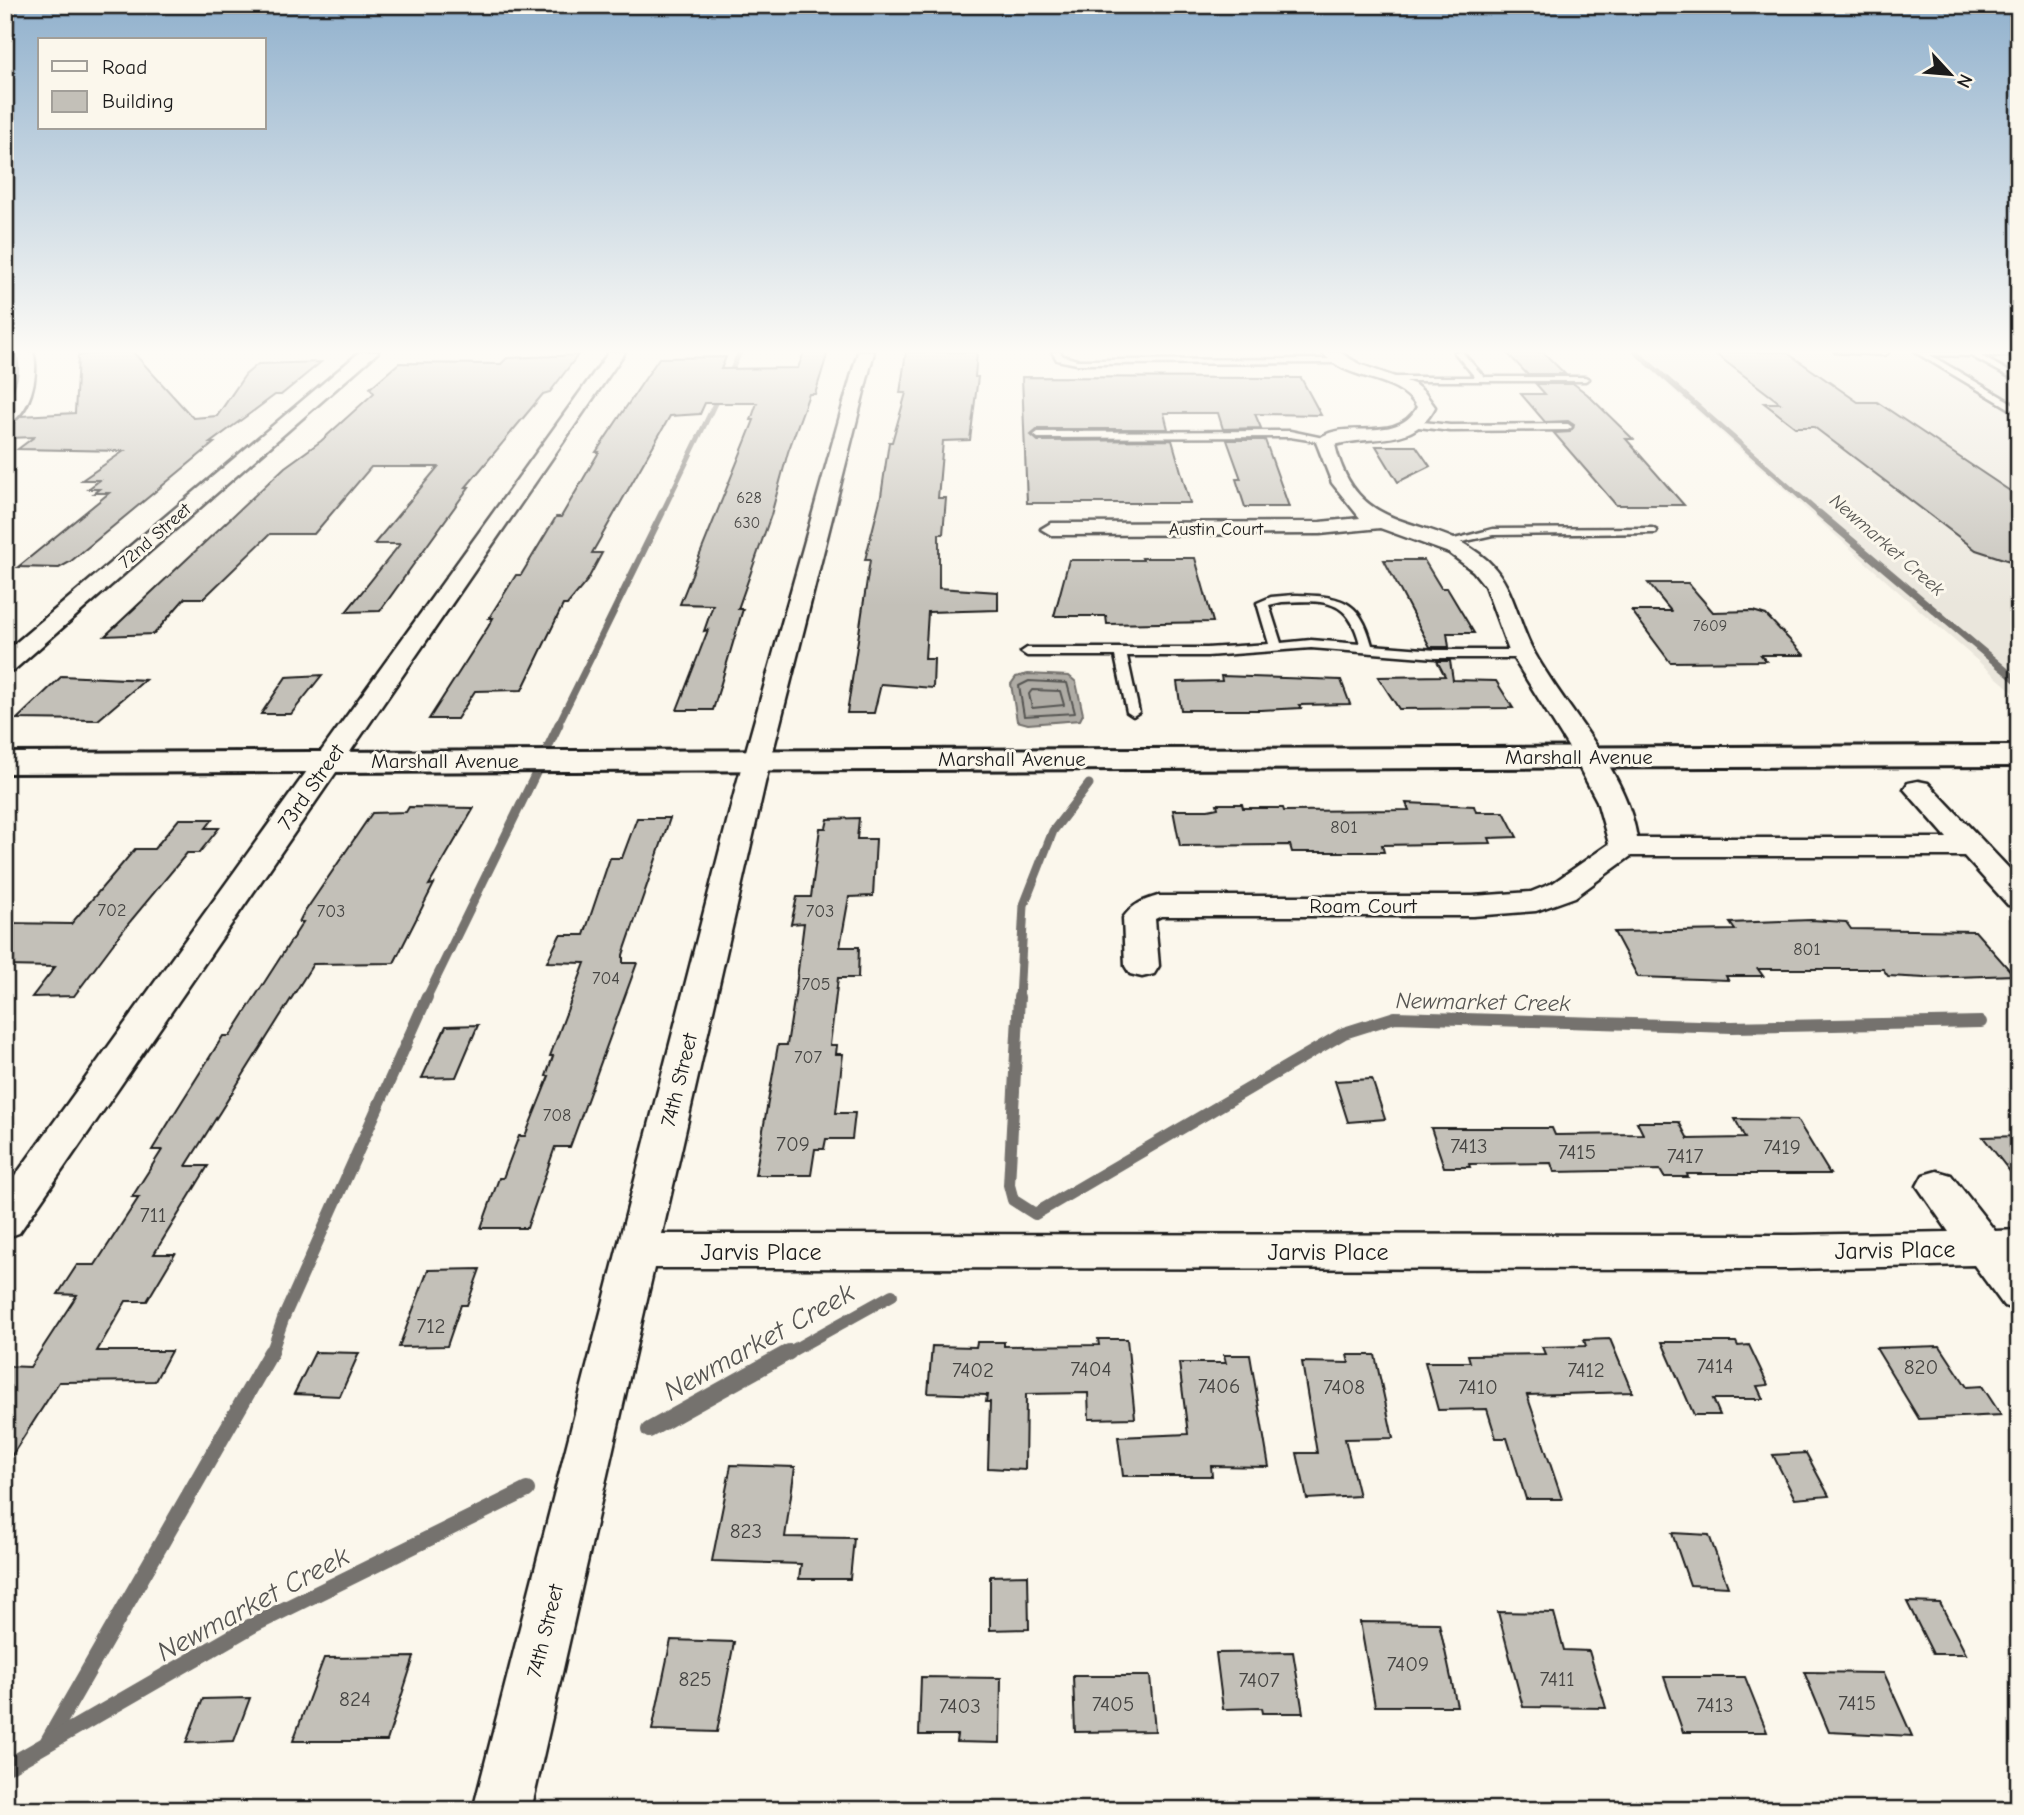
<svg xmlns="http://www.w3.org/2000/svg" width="2024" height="1815" viewBox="0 0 2024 1815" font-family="'Comic Neue',sans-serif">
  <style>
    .built { fill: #eae6dc }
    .water { fill: #afaca5; stroke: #74726e; stroke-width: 2 }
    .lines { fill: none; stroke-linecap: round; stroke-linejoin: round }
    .shore { stroke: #575653; stroke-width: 2 }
    .stream-far4 { stroke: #74726e; stroke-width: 5 }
    .stream-far3 { stroke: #74726e; stroke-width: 7 }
    .stream-far2 { stroke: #74726e; stroke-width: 9 }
    .stream-far1 { stroke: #74726e; stroke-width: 12 }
    .stream { stroke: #74726e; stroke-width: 16 }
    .building { fill: #c3c0b8; stroke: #1c1c1c; stroke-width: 2 }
    .service-casing { stroke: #1c1c1c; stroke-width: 5 }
    .minor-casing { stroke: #1c1c1c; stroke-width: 5 }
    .tertiary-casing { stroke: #1c1c1c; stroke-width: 6 }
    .service { fill: #fbf7ec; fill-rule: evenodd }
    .minor { fill: #fbf7ec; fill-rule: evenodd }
    .tertiary { fill: #fbf7ec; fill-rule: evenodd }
    .labels { text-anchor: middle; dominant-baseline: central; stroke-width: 6; stroke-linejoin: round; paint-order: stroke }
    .far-number-label { font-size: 16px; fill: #464543 }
    .far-street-label { font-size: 18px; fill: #1c1c1c; stroke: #fbf7ec }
    .number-label { font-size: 18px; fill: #464543 }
    .far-water-label { font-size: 19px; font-style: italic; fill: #575653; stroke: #fbf7ec }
    .street-label { font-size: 21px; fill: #1c1c1c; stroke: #fbf7ec }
    .near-number-label { font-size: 21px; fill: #464543 }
    .water-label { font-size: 23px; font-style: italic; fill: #575653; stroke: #fbf7ec }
    .near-street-label { font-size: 24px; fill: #1c1c1c; stroke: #fbf7ec }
    .near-water-label { font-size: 28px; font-style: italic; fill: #575653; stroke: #fbf7ec }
  </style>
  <rect width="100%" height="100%" fill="#fbf7ec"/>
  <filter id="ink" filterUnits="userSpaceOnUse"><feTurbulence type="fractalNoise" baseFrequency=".0143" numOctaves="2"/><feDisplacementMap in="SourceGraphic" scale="14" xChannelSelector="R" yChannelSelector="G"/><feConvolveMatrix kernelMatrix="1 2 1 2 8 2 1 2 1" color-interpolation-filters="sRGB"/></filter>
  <g filter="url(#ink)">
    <path class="built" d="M 1631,352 L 2019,352 L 2019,697 L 1892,586 Z"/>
    <path class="water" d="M 1028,674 L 1069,676 L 1076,682 L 1083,714 L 1080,720 L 1028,724 L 1017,721 L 1011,684 L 1016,677 Z"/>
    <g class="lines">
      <g class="shore">
        <path d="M 1029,681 L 1067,683 L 1075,713 L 1024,716 L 1019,686 Z"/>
        <path d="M 1032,690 L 1060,691 L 1064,705 L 1032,708 L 1029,694 Z"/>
      </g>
      <g class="stream-far4">
        <path d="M 1636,352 L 1821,515"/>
        <path d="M 727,380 L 740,352"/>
        <path d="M 661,515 L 720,393"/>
      </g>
      <g class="stream-far3">
        <path d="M 1819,513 L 2019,682"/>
        <path d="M 558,725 L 662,513"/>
      </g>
      <g class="stream-far2">
        <path d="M 547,749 L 559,724"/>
        <path d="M 426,999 L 537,771"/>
        <path d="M 1019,999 L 1024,905 L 1053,831 L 1089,784"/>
      </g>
      <g class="stream-far1">
        <path d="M 1019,997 L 1009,1185 L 1013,1200 L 1035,1214 L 1344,1033 L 1395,1017 L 1732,1027 L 1981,1022"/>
        <path d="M 271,1354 L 283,1319 L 427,997"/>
        <path d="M 786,1354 L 892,1295"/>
      </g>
      <g class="stream">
        <path d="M 649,1430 L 789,1352"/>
        <path d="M 48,1741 L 271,1352"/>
        <path d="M 5,1768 L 253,1625 L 527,1490"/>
      </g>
    </g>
    <g class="building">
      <path d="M 105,352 L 133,352 L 193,418 L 217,416 L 245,375 L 258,364 L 321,362 L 281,395 L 275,395 L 210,443 L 214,443 L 70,562 L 59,568 L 18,567 L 109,493 L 94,493 L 99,489 L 88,489 L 100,480 L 82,480 L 124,451 L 18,449 L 34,437 L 8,438 L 8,426 L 21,416 L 75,413 L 78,356 Z"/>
      <path d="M 804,352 L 828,352 L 815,394 L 809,394 L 788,452 L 771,515 L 738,609 L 743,609 L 713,710 L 677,710 L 708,630 L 704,631 L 713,605 L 680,604 L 754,420 L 751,420 L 757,403 L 705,403 L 700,414 L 670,416 L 592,553 L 602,553 L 587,581 L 567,605 L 563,605 L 522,690 L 475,691 L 457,719 L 429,719 L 488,627 L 493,618 L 489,618 L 516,575 L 521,575 L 556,517 L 561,517 L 599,452 L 596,452 L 659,358 L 726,357 L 721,369 L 798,368 Z"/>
      <path d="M 906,352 L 977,352 L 975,377 L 978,377 L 970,440 L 943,441 L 938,498 L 946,498 L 943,534 L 939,534 L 939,588 L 998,592 L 998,610 L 928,612 L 925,659 L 934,659 L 933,688 L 881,684 L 874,713 L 847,713 L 870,560 L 865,560 L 881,496 L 889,442 L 892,442 L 906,393 L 900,393 Z"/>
      <path d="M 1509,352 L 1543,352 L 1565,374 L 1527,374 L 1507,353 Z"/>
      <path d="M 1713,352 L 1786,352 L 1858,402 L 1877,402 L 2019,497 L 2019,564 L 1976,550 L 1814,427 L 1795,427 L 1764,403 L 1780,403 Z"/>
      <path d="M 578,355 L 550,392 L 543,394 L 466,487 L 469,487 L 380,611 L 346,612 L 400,544 L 374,544 L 438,467 L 371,467 L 314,534 L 270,534 L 204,598 L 185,598 L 154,634 L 105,636 L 285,467 L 321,441 L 374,393 L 370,388 L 399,363 L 501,364 L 507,358 Z"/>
      <path d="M 1022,377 L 1301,378 L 1321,415 L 1255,414 L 1261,428 L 1223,429 L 1218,413 L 1164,413 L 1168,429 L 1038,429 L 1031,435 L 1038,441 L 1172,440 L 1190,503 L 1027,503 Z"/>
      <path d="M 1536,384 L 1574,384 L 1587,394 L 1633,439 L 1626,439 L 1684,505 L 1616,505 L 1554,433 L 1570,432 L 1574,425 L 1568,421 L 1545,422 L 1521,394 L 1545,394 Z"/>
      <path d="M 1227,440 L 1265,440 L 1289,507 L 1245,507 L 1236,479 L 1241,479 Z"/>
      <path d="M 1376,446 L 1416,446 L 1430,466 L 1398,482 Z"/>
      <path d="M 1142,558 L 1195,558 L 1213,622 L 1107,624 L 1106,616 L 1054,616 L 1069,560 L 1143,560 Z"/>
      <path d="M 1384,560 L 1424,560 L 1441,588 L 1447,588 L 1474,633 L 1447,633 L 1449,647 L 1430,647 Z"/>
      <path d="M 1648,583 L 1688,583 L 1713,612 L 1753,611 L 1766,615 L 1804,655 L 1761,655 L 1766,661 L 1670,662 L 1632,611 L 1671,611 Z"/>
      <path d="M 1437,661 L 1450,661 L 1453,680 L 1496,681 L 1513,708 L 1399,709 L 1378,677 L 1445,676 Z"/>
      <path d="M 322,675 L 291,714 L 261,714 L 286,677 Z"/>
      <path d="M 62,676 L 145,680 L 98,720 L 17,719 Z"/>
      <path d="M 1221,676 L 1341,680 L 1350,704 L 1299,705 L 1301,708 L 1261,710 L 1181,710 L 1177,682 L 1222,681 Z"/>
      <path d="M 1406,803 L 1474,806 L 1476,812 L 1504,812 L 1517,837 L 1489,838 L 1491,843 L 1382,845 L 1384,852 L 1292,852 L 1290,845 L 1180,846 L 1173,810 L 1208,810 L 1218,808 L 1217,804 L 1242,804 L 1243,808 L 1283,808 L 1284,811 L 1409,810 Z"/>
      <path d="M 409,807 L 474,808 L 429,885 L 434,884 L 394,963 L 313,964 L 186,1166 L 208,1166 L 154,1254 L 175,1254 L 147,1301 L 126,1301 L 97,1351 L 171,1351 L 155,1381 L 59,1382 L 5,1466 L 5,1366 L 30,1367 L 77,1295 L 58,1294 L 77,1265 L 95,1265 L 139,1197 L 132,1197 L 162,1150 L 152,1150 L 174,1114 L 223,1036 L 230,1036 L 303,922 L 299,922 L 302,916 L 372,813 L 406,812 Z"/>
      <path d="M 637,818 L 670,818 L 623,955 L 623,963 L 637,963 L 570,1147 L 555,1147 L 527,1228 L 481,1228 L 499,1178 L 503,1178 L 519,1136 L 525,1136 L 549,1076 L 546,1076 L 553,1056 L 550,1056 L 585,963 L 547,962 L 560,935 L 584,935 L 610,858 L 622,858 Z"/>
      <path d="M 859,818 L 857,839 L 876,839 L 873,896 L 849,897 L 840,947 L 859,947 L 858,978 L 838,978 L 830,1045 L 837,1045 L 836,1054 L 843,1054 L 836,1113 L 855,1113 L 852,1139 L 826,1139 L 824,1149 L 815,1149 L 811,1175 L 755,1175 L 778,1045 L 787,1045 L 795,994 L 804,923 L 791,924 L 797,897 L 811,897 L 820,828 L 826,828 L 828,819 Z"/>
      <path d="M 179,819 L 213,819 L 206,828 L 219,828 L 199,853 L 187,853 L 128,924 L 74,996 L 32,997 L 55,967 L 5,966 L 5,923 L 71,924 L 135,849 L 154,849 Z"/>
      <path d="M 1811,920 L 1846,922 L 1851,929 L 1975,931 L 2014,975 L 1925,978 L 1888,976 L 1883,969 L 1758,969 L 1763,976 L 1726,976 L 1728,980 L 1638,977 L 1614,932 L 1735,930 L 1730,923 Z"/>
      <path d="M 478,1025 L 456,1077 L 422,1078 L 446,1026 Z"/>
      <path d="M 1372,1079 L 1385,1119 L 1348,1122 L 1335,1081 Z"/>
      <path d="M 1735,1119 L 1797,1120 L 1830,1174 L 1687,1174 L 1688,1177 L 1664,1177 L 1660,1170 L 1554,1172 L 1551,1163 L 1469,1164 L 1470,1167 L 1444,1167 L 1431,1128 L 1552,1128 L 1555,1135 L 1643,1134 L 1637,1122 L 1679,1122 L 1688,1139 L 1745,1138 Z"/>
      <path d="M 2019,1136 L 2019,1183 L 1983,1137 Z"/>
      <path d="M 480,1269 L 467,1305 L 461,1305 L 447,1346 L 399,1347 L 428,1270 Z"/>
      <path d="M 1098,1339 L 1127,1339 L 1135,1418 L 1089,1419 L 1088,1393 L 1026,1394 L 1025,1470 L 988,1468 L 990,1402 L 986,1402 L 987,1395 L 928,1393 L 932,1346 L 976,1347 L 977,1342 L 1004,1342 L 1004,1346 L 1099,1345 Z"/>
      <path d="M 1610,1339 L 1632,1392 L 1527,1395 L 1562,1499 L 1526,1499 L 1507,1438 L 1496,1438 L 1487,1409 L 1438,1410 L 1425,1362 L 1470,1362 L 1468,1355 L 1545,1354 L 1542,1347 L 1586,1346 L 1584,1340 Z"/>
      <path d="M 1662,1342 L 1736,1342 L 1738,1346 L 1749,1345 L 1768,1385 L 1757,1386 L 1763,1399 L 1713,1399 L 1720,1415 L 1694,1415 Z"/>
      <path d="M 1940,1346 L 1967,1387 L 1982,1386 L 2001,1415 L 1919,1419 L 1876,1348 Z"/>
      <path d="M 315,1352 L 359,1353 L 340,1396 L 294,1394 Z"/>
      <path d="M 1224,1355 L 1250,1355 L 1269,1467 L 1211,1466 L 1212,1476 L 1123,1476 L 1118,1437 L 1188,1434 L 1179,1363 L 1226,1363 Z"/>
      <path d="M 1347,1355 L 1375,1355 L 1393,1438 L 1345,1439 L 1359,1496 L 1307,1499 L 1297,1453 L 1317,1453 L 1302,1362 L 1349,1363 Z"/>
      <path d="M 1806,1453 L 1829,1496 L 1795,1499 L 1773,1455 Z"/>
      <path d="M 731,1465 L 795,1467 L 785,1537 L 854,1538 L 850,1579 L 799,1579 L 801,1564 L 712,1561 Z"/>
      <path d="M 1672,1533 L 1709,1535 L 1728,1587 L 1690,1585 Z"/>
      <path d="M 1028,1575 L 1029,1629 L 990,1630 L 990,1576 Z"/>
      <path d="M 1907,1602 L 1940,1603 L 1966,1654 L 1933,1654 Z"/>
      <path d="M 1498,1612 L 1554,1613 L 1564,1650 L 1589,1651 L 1606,1708 L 1523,1707 Z"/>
      <path d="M 1360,1622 L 1439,1623 L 1457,1706 L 1375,1706 Z"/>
      <path d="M 671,1640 L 734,1642 L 717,1732 L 652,1730 Z"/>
      <path d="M 1293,1652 L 1303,1713 L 1263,1713 L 1262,1708 L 1223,1709 L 1216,1653 Z"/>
      <path d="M 414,1657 L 387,1741 L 293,1741 L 324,1658 Z"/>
      <path d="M 1804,1672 L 1884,1673 L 1912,1736 L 1829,1732 Z"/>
      <path d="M 1073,1676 L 1150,1676 L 1155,1731 L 1075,1732 Z"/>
      <path d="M 921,1677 L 1001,1678 L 1000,1743 L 956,1742 L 957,1735 L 919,1735 Z"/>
      <path d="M 1664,1677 L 1745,1677 L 1767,1732 L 1683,1732 Z"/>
      <path d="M 250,1698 L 234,1741 L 186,1743 L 203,1699 Z"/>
    </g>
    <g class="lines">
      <g class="service-casing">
        <g id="service">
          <path d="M 1052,352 L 1060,352 L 1063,356 L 1077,360 L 1339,359 L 1343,361 L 1339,363 L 1077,364 L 1057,360 Z"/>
          <path d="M 1454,352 L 1462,352 L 1484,377 L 1585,377 L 1589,379 L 1585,381 L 1385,381 L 1381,379 L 1385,377 L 1475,377 Z"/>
          <path d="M 1835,352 L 1887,352 L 1888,353 L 1884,355 Z"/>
          <path d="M 1915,352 L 2019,352 L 2019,356 L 1981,356 L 2019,377 L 2019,382 L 1971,356 L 1930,355 L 2019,407 L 2019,414 Z"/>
          <path d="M 1414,421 L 1450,425 L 1568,424 L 1572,427 L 1568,430 L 1450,431 L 1411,426 L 1410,424 Z"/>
          <path d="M 1290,431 L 1333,440 L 1328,443 L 1290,437 L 1038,438 L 1034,435 L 1038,432 Z"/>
          <path d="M 1652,528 L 1657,531 L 1656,533 L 1493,535 L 1444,546 L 1439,543 L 1493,529 Z"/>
          <path d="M 1294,595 C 1339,596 1360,598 1372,645 L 1436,650 L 1522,650 L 1528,654 L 1522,658 L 1436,658 L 1311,648 L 1207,656 L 1127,656 L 1139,712 L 1133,716 L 1127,712 L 1115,656 L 1027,656 L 1021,652 L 1027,648 L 1207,648 L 1269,644 L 1257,603 L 1271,597 ZM 1282,602 C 1324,600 1349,598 1360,644 L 1311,640 L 1281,643 L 1269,605 Z"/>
        </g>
      </g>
      <g class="minor-casing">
        <g id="minor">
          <path d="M 17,352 L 33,352 C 40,373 30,418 5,424 C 5,398 26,380 17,352 Z"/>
          <path d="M 360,352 L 378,352 L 14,670 L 5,672 L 5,652 Z"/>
          <path d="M 609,352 L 625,352 L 19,1233 L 5,1238 L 5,1190 Z"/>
          <path d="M 858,352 L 874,352 L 765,783 L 662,1234 L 1791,1235 L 1949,1232 L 1917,1186 L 1923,1175 L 1937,1171 L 1951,1175 L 1995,1231 L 2019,1230 L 2019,1311 L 2004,1306 L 1974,1265 L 1791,1269 L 654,1268 L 531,1810 L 473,1810 L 737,783 Z"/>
          <path d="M 1322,352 L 1339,352 L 1359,364 L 1414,384 L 1424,392 L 1435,407 C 1413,449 1373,434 1335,445 C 1358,541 1431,510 1487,560 C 1515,586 1517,623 1535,654 C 1568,713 1626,769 1637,838 L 1947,838 L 1904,789 L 1908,783 L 1918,781 L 1928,783 L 2019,879 L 2019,907 L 2008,905 L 1964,856 L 1631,856 L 1575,897 L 1536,911 L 1473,916 L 1161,916 L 1155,919 L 1159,966 L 1154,974 L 1142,977 L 1130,974 L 1125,966 L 1123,918 C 1133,904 1142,901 1158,896 L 1473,896 L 1531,892 L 1553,883 L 1609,844 L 1597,801 L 1569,748 L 1509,651 L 1485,586 L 1473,571 L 1449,553 L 1380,528 L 1320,534 L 1051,535 L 1041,529 L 1051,523 L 1320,522 L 1360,518 L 1332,483 L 1316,442 C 1339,415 1396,447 1417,407 C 1396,373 1347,383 1322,352 Z"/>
        </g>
      </g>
      <g class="tertiary-casing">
        <path id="tertiary" d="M 2019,746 L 2019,766 L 5,773 L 5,753 Z"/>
      </g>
      <use href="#service" class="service"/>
      <use href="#minor" class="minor"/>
      <use href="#tertiary" class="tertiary"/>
    </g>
  </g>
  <linearGradient id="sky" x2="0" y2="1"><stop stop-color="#91b1cd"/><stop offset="0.58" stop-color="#fdfbf6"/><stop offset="1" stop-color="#fdfbf6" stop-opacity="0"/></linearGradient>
  <rect width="2024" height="606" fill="url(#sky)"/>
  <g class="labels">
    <g class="far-number-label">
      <text x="749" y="498">628</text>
      <text x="747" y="523">630</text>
      <text x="1710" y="626">7609</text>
    </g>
    <g class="far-street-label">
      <text x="1216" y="529">Austin Court</text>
      <text transform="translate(155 536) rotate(-41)">72nd Street</text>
    </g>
    <g class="number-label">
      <text x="1344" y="827">801</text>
      <text x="112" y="910">702</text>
      <text x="331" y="911">703</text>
      <text x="820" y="911">703</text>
      <text x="1807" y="949">801</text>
      <text x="606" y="978">704</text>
      <text x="816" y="984">705</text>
      <text x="808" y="1057">707</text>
      <text x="557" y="1115">708</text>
    </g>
    <g class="far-water-label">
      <text transform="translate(1887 545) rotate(41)">Newmarket Creek</text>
    </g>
    <g class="street-label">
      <text x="1579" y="757">Marshall Avenue</text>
      <text x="1012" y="759">Marshall Avenue</text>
      <text x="445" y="761">Marshall Avenue</text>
      <text transform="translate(311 787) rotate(-55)">73rd Street</text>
      <text x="1363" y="906">Roam Court</text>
      <text transform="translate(679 1080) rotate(-76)">74th Street</text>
      <text transform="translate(545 1631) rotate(-76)">74th Street</text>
    </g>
    <g class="near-number-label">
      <text x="793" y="1144">709</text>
      <text x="1469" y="1146">7413</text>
      <text x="1782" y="1147">7419</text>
      <text x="1577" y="1152">7415</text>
      <text x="1685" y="1156">7417</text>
      <text x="153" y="1215">711</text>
      <text x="431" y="1326">712</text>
      <text x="1715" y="1366">7414</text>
      <text x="1921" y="1367">820</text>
      <text x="1091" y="1369">7404</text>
      <text x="973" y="1370">7402</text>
      <text x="1586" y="1370">7412</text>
      <text x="1219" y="1386">7406</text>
      <text x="1344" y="1387">7408</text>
      <text x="1478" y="1387">7410</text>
      <text x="746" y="1531">823</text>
      <text x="1408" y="1664">7409</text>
      <text x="695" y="1679">825</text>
      <text x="1557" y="1679">7411</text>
      <text x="1259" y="1680">7407</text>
      <text x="355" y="1699">824</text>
      <text x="1857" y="1703">7415</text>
      <text x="1113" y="1704">7405</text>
      <text x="1715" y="1705">7413</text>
      <text x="960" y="1706">7403</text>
    </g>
    <g class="water-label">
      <text transform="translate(1483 1002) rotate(1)">Newmarket Creek</text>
    </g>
    <g class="near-street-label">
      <text transform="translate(1895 1250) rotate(-1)">Jarvis Place</text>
      <text x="761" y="1252">Jarvis Place</text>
      <text x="1328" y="1252">Jarvis Place</text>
    </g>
    <g class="near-water-label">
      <text transform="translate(759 1342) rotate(-29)">Newmarket Creek</text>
      <text transform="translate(253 1604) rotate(-28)">Newmarket Creek</text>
    </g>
  </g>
  <rect width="2024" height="1815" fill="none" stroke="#fbf7ec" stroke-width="28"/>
  <rect x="14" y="14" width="1996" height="1787" fill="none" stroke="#1c1c1c" stroke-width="2.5" filter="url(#ink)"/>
  <rect x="38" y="38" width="228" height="91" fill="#fbf7ec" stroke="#a29f99" stroke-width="2"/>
  <rect x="52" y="61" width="35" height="10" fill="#fbf7ec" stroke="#a29f99" stroke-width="2"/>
  <text x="102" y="74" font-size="21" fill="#1c1c1c">Road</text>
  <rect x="52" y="91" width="35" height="21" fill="#c3c0b8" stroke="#a29f99" stroke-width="2"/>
  <text x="102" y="108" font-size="21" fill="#1c1c1c">Building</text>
  <g transform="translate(1950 74) rotate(116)" stroke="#fbf7ec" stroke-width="5" paint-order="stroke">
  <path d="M0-5L12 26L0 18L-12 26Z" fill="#1c1c1c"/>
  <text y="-10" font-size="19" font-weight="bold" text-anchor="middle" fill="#1c1c1c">N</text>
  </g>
</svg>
